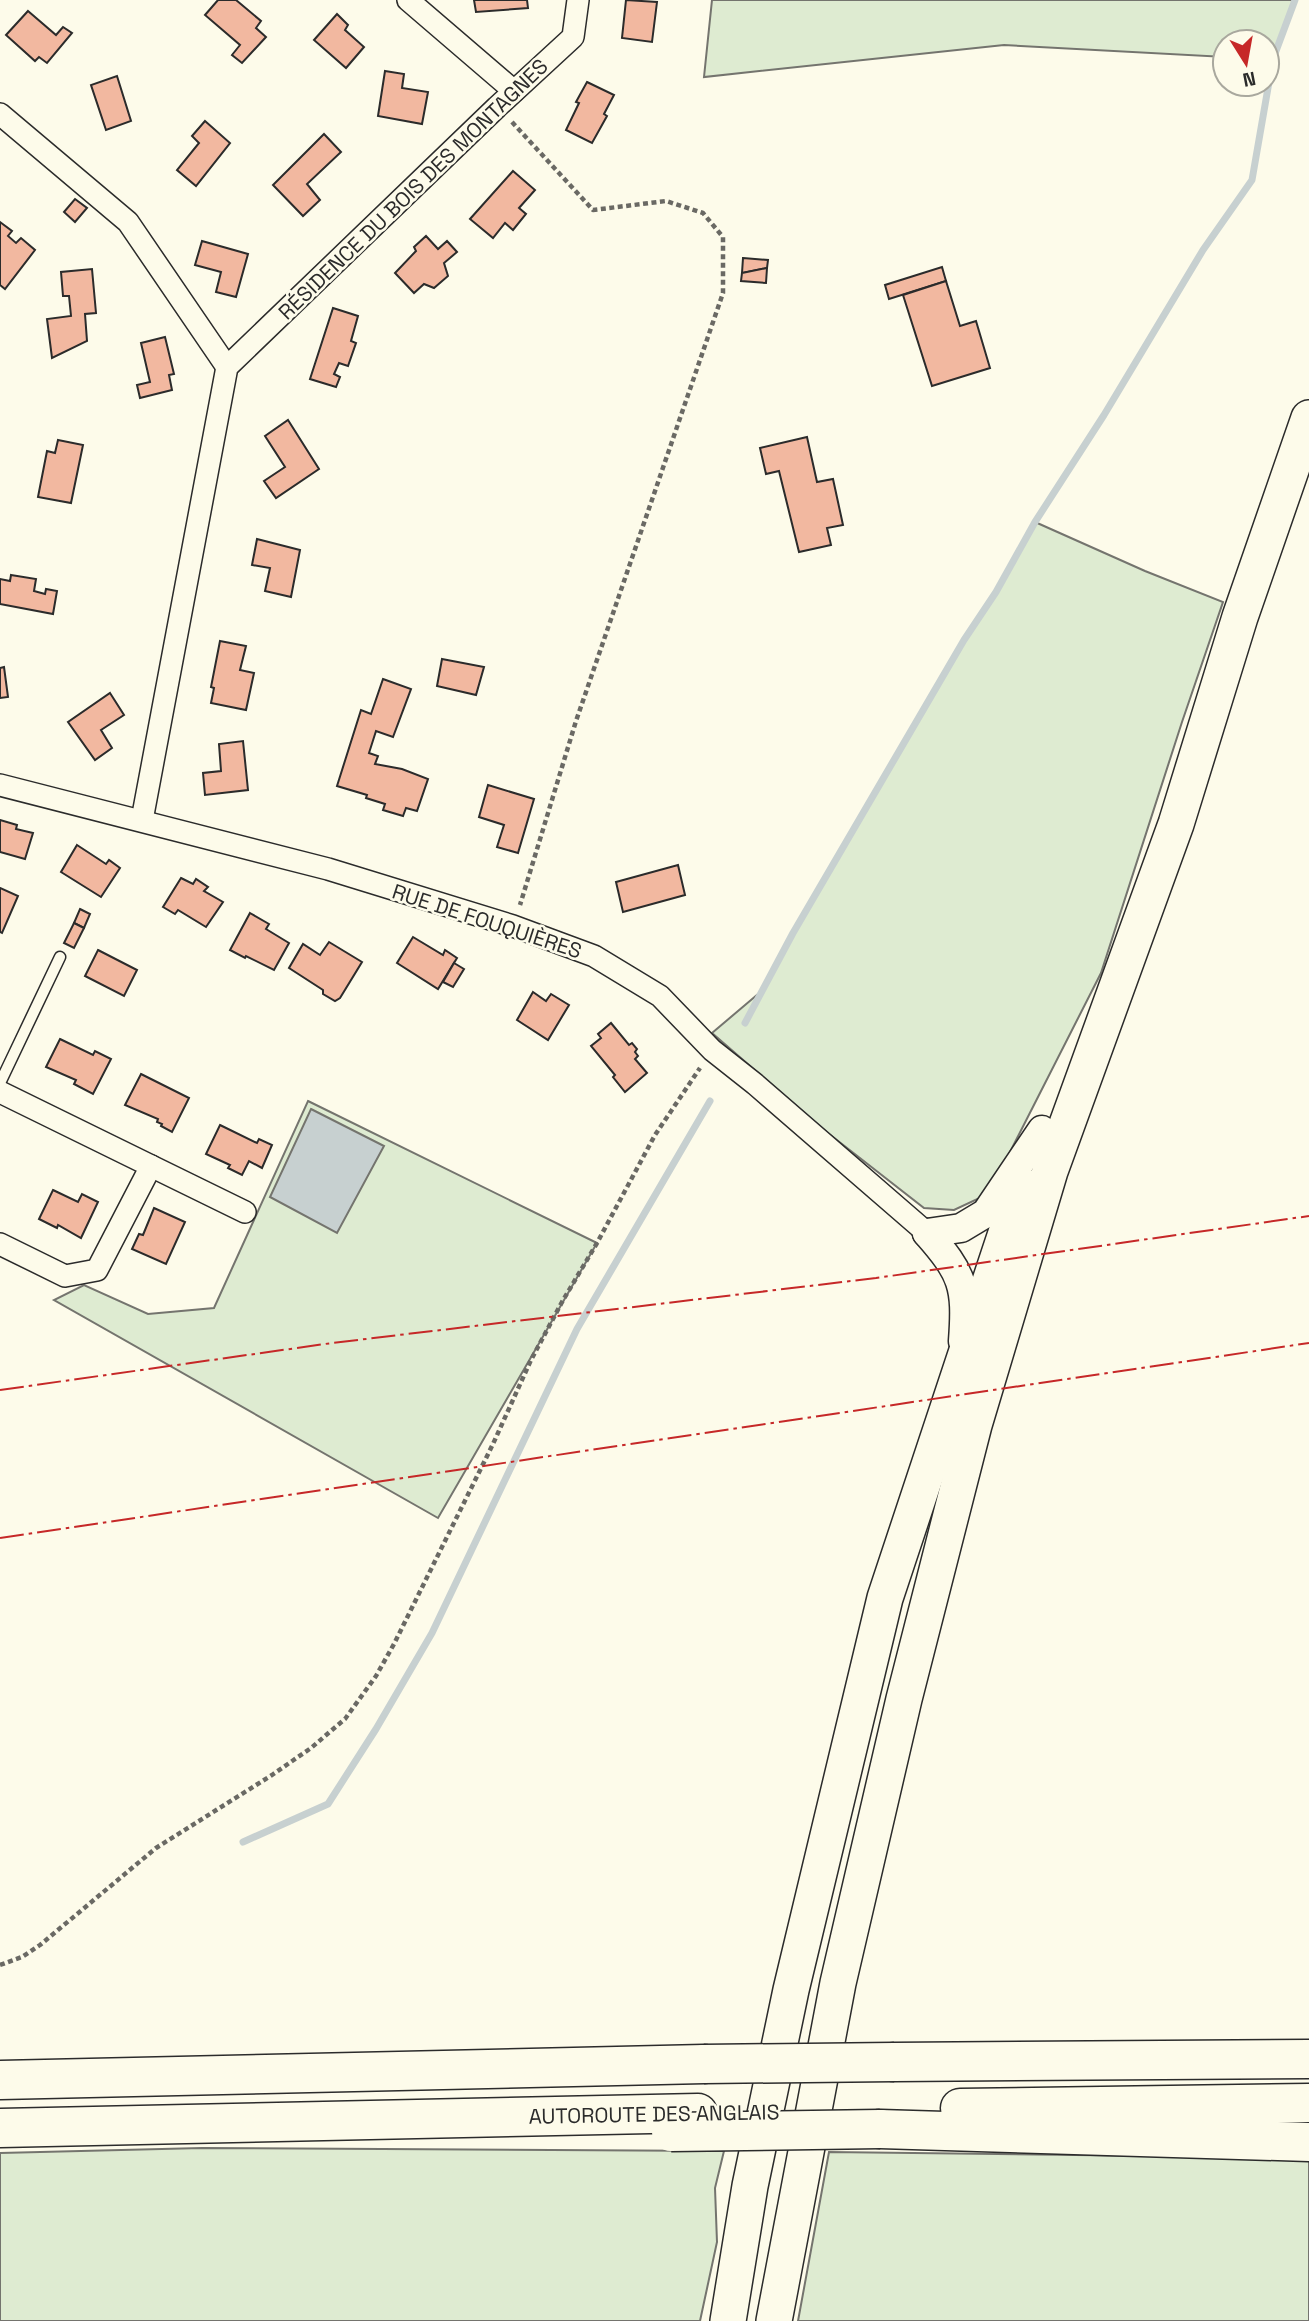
<svg xmlns="http://www.w3.org/2000/svg" width="1309" height="2321" viewBox="0 0 1309 2321" font-family="'Space Grotesk',sans-serif">
  <style>
    .green { fill: #deebd1; stroke: #74746e; stroke-width: 2 }
    .water { fill: #c7d0d0; stroke: #74746e; stroke-width: 2 }
    .lines { fill: none; stroke-linecap: round; stroke-linejoin: round }
    .stream { stroke: #c7d0d0; stroke-width: 7 }
    .building { fill: #f2b8a0; stroke: #2b2b2b; stroke-width: 2 }
    .service-casing { stroke: #2b2b2b; stroke-width: 13 }
    .minor-casing { stroke: #2b2b2b; stroke-width: 24 }
    .tertiary-casing { stroke: #2b2b2b; stroke-width: 31 }
    .primary-casing { stroke: #2b2b2b; stroke-width: 38 }
    .motorway-casing { stroke: #2b2b2b; stroke-width: 41 }
    .path { stroke: #6a6964; stroke-width: 4.5; stroke-dasharray: 5 3.5; stroke-linecap: butt }
    .service { stroke: #fdfbea; stroke-width: 10 }
    .minor { stroke: #fdfbea; stroke-width: 21 }
    .tertiary { stroke: #fdfbea; stroke-width: 28 }
    .primary { stroke: #fdfbea; stroke-width: 35 }
    .motorway { stroke: #fdfbea; stroke-width: 38 }
    .motorway-bridge-casing { stroke: #2b2b2b; stroke-width: 41; stroke-linecap: butt }
    .motorway-bridge { stroke: #fdfbea; stroke-width: 38 }
    .power { stroke: #c62828; stroke-width: 2; stroke-dasharray: 24 5 3.5 5; stroke-linecap: butt }
    .labels { text-anchor: middle; dominant-baseline: central; stroke-width: 5; stroke-linejoin: round; paint-order: stroke }
    .street-label { font-size: 21px; fill: #2b2b2b; stroke: #fdfbea }
  </style>
  <rect width="100%" height="100%" fill="#fdfbea"/>
  <g class="green">
    <path d="M 712,0 L 1295,0 L 1273,59 L 1267,59 L 1267,42 L 1225,42 L 1225,57 L 1004,45 L 704,77 Z"/>
    <path d="M 1035,522 L 1145,571 L 1223,602 L 1182,722 L 1101,973 L 1008,1156 L 984,1196 L 954,1210 L 924,1208 L 824,1130 L 712,1033 L 764,989 L 793,933 L 964,640 L 996,592 Z"/>
    <path d="M 308,1101 L 597,1243 L 438,1518 L 54,1300 L 84,1285 L 148,1314 L 214,1308 Z"/>
    <path d="M 202,2148 L 724,2151 L 715,2188 L 717,2242 L 700,2321 L 0,2321 L 0,2153 Z"/>
    <path d="M 829,2152 L 1309,2158 L 1309,2321 L 798,2321 Z"/>
  </g>
  <path class="water" d="M 311,1109 L 384,1146 L 337,1233 L 270,1197 Z"/>
  <g class="lines">
    <g class="stream">
      <path d="M 745,1023 L 793,933 L 964,640 L 996,592 L 1035,522 L 1104,415 L 1203,250 L 1252,180 L 1273,59 L 1295,0"/>
      <path d="M 243,1842 L 328,1804 L 376,1729 L 432,1633 L 577,1329 L 710,1101"/>
    </g>
  </g>
  <g class="building">
    <path d="M 218,0 L 236,0 L 261,21 L 256,28 L 266,37 L 242,63 L 232,55 L 240,45 L 205,15 Z"/>
    <path d="M 474,0 L 527,0 L 528,8 L 476,12 Z"/>
    <path d="M 626,0 L 657,2 L 652,42 L 622,38 Z"/>
    <path d="M 28,11 L 56,35 L 63,27 L 72,33 L 47,63 L 39,57 L 35,61 L 6,35 Z"/>
    <path d="M 337,14 L 348,25 L 345,30 L 364,47 L 346,68 L 314,40 Z"/>
    <path d="M 385,71 L 404,74 L 402,88 L 428,92 L 422,124 L 378,116 Z"/>
    <path d="M 117,76 L 131,121 L 106,130 L 91,85 Z"/>
    <path d="M 587,82 L 614,95 L 604,114 L 607,116 L 592,143 L 566,130 L 579,103 L 576,102 Z"/>
    <path d="M 205,121 L 230,143 L 196,186 L 177,170 L 199,143 L 192,136 Z"/>
    <path d="M 324,134 L 341,152 L 307,184 L 320,200 L 303,216 L 273,185 Z"/>
    <path d="M 513,171 L 535,190 L 519,208 L 526,214 L 513,230 L 505,223 L 493,238 L 470,219 Z"/>
    <path d="M 75,199 L 87,208 L 75,222 L 64,212 Z"/>
    <path d="M 0,222 L 12,231 L 8,236 L 16,243 L 21,238 L 35,250 L 5,289 L 0,285 Z"/>
    <path d="M 426,236 L 438,249 L 447,241 L 457,252 L 444,263 L 448,276 L 434,288 L 424,284 L 414,293 L 395,273 L 416,251 L 414,247 Z"/>
    <path d="M 202,241 L 248,254 L 236,297 L 216,292 L 221,272 L 195,265 Z"/>
    <path d="M 743,258 L 768,260 L 767,268 L 742,273 Z"/>
    <path d="M 942,267 L 946,281 L 889,299 L 885,285 Z"/>
    <path d="M 767,268 L 766,283 L 741,281 L 742,273 Z"/>
    <path d="M 92,269 L 96,313 L 85,314 L 87,341 L 52,358 L 47,319 L 71,316 L 69,296 L 63,296 L 61,272 Z"/>
    <path d="M 946,281 L 960,326 L 976,321 L 990,368 L 932,386 L 903,295 Z"/>
    <path d="M 333,308 L 358,316 L 351,341 L 356,343 L 348,366 L 339,363 L 334,374 L 340,377 L 336,387 L 310,379 Z"/>
    <path d="M 165,337 L 174,374 L 169,375 L 172,390 L 140,398 L 137,385 L 150,382 L 141,343 Z"/>
    <path d="M 288,420 L 319,469 L 276,498 L 264,481 L 285,467 L 265,436 Z"/>
    <path d="M 807,437 L 817,482 L 833,479 L 843,525 L 827,528 L 831,545 L 799,552 L 779,471 L 766,474 L 760,448 Z"/>
    <path d="M 58,440 L 83,445 L 71,503 L 38,497 L 47,451 L 55,453 Z"/>
    <path d="M 257,539 L 300,550 L 291,597 L 265,591 L 270,568 L 252,565 Z"/>
    <path d="M 11,575 L 36,579 L 34,591 L 45,594 L 46,589 L 57,591 L 53,614 L 0,604 L 0,579 L 10,581 Z"/>
    <path d="M 220,641 L 246,646 L 240,670 L 254,673 L 246,710 L 211,703 L 214,688 L 211,687 Z"/>
    <path d="M 442,659 L 484,667 L 476,695 L 437,686 Z"/>
    <path d="M 4,667 L 8,697 L 0,698 L 0,668 Z"/>
    <path d="M 383,679 L 411,689 L 393,737 L 376,731 L 369,753 L 378,756 L 375,764 L 402,769 L 428,779 L 417,811 L 406,808 L 403,816 L 383,810 L 385,804 L 366,798 L 367,795 L 337,786 L 361,710 L 371,714 Z"/>
    <path d="M 110,693 L 124,715 L 101,730 L 112,748 L 95,760 L 68,722 Z"/>
    <path d="M 243,741 L 248,790 L 205,795 L 203,773 L 221,771 L 219,744 Z"/>
    <path d="M 488,785 L 534,799 L 518,853 L 497,847 L 504,825 L 479,817 Z"/>
    <path d="M 0,820 L 17,825 L 16,829 L 33,833 L 25,859 L 0,852 Z"/>
    <path d="M 77,845 L 106,864 L 109,860 L 120,868 L 101,897 L 61,872 Z"/>
    <path d="M 678,865 L 685,895 L 623,912 L 616,882 Z"/>
    <path d="M 181,878 L 193,884 L 196,879 L 208,887 L 204,891 L 223,902 L 206,927 L 178,910 L 175,914 L 163,907 Z"/>
    <path d="M 0,888 L 18,896 L 2,933 L 0,932 Z"/>
    <path d="M 80,909 L 90,914 L 84,928 L 74,923 Z"/>
    <path d="M 250,913 L 269,924 L 266,929 L 289,943 L 274,970 L 246,956 L 245,958 L 230,950 Z"/>
    <path d="M 74,923 L 84,928 L 74,948 L 64,943 Z"/>
    <path d="M 413,937 L 443,955 L 445,950 L 457,958 L 438,989 L 397,963 Z"/>
    <path d="M 329,942 L 362,962 L 340,998 L 335,1001 L 323,994 L 323,990 L 289,968 L 303,944 L 320,955 Z"/>
    <path d="M 98,950 L 137,970 L 124,996 L 85,976 Z"/>
    <path d="M 454,963 L 464,969 L 453,987 L 443,982 Z"/>
    <path d="M 533,992 L 546,1001 L 551,994 L 569,1005 L 548,1040 L 517,1020 Z"/>
    <path d="M 611,1023 L 629,1045 L 632,1043 L 637,1049 L 635,1052 L 638,1056 L 635,1059 L 647,1073 L 625,1092 L 613,1077 L 615,1075 L 591,1046 L 601,1038 L 598,1034 Z"/>
    <path d="M 60,1039 L 93,1055 L 95,1051 L 111,1059 L 93,1094 L 74,1084 L 76,1080 L 46,1067 Z"/>
    <path d="M 141,1074 L 189,1098 L 172,1132 L 161,1126 L 162,1124 L 157,1122 L 158,1119 L 125,1105 Z"/>
    <path d="M 220,1125 L 257,1143 L 259,1139 L 272,1145 L 262,1168 L 249,1161 L 242,1175 L 228,1168 L 230,1165 L 206,1154 Z"/>
    <path d="M 53,1190 L 78,1202 L 82,1194 L 98,1202 L 81,1238 L 58,1225 L 57,1228 L 39,1219 Z"/>
    <path d="M 154,1208 L 185,1222 L 166,1264 L 132,1249 L 139,1234 L 143,1235 Z"/>
  </g>
  <g class="lines">
    <g class="service-casing">
      <path id="service" d="M 0,1083 L 60,957"/>
    </g>
    <g class="minor-casing">
      <g id="minor">
        <path d="M 408,0 L 514,91"/>
        <path d="M 0,114 L 128,222 L 227,367"/>
        <path d="M 0,785 L 328,869 L 513,926 L 594,956 L 660,996 L 712,1050 L 755,1084 L 927,1233"/>
        <path d="M 142,820 L 227,367 L 497,107 L 573,37 L 578,0"/>
        <path d="M 0,1092 L 151,1166 L 97,1270 L 65,1276 L 0,1244"/>
        <path d="M 151,1166 L 245,1212"/>
      </g>
    </g>
    <g class="tertiary-casing">
      <g id="tertiary">
        <path d="M 927,1233 L 961,1228 L 986,1213 L 1042,1130"/>
        <path d="M 927,1233 C 963,1274 967,1286 963,1341"/>
      </g>
    </g>
    <g class="primary-casing">
      <g id="primary">
        <path d="M 728,2321 L 750,2186 L 791,1990 L 885,1598 L 1022,1185"/>
        <path d="M 774,2321 L 838,1983 L 904,1699 L 974,1425 L 1050,1171 L 1176,824 L 1240,617 L 1309,418"/>
      </g>
    </g>
    <g class="motorway-casing">
      <g id="motorway">
        <path d="M 894,2062 L 1309,2059"/>
        <path d="M 0,2080 L 704,2064"/>
        <path d="M 960,2108 L 1309,2103"/>
        <path d="M 0,2128 L 698,2113"/>
        <path d="M 880,2129 L 1309,2142"/>
      </g>
    </g>
    <g class="path">
      <path d="M 512,122 L 593,210 L 666,201 L 703,213 L 723,237 L 723,293 L 576,721 L 520,905"/>
      <path d="M 0,1965 L 22,1957 L 40,1945 L 156,1848 L 272,1775 L 311,1748 L 345,1719 L 376,1676 L 394,1644 L 493,1444 L 531,1360 L 562,1302 L 597,1243 L 655,1135 L 700,1068"/>
    </g>
    <use href="#service" class="service"/>
    <use href="#minor" class="minor"/>
    <use href="#tertiary" class="tertiary"/>
    <use href="#primary" class="primary"/>
    <use href="#motorway" class="motorway"/>
    <g class="motorway-bridge-casing">
      <g id="motorway-bridge">
        <path d="M 704,2064 L 894,2062"/>
        <path d="M 671,2132 L 880,2129"/>
      </g>
    </g>
    <use href="#motorway-bridge" class="motorway-bridge"/>
    <g class="power">
      <path d="M 0,1390 L 332,1343 L 876,1278 L 1309,1216"/>
      <path d="M 0,1538 L 1309,1343"/>
    </g>
  </g>
  <g class="labels">
    <g class="street-label">
      <text transform="translate(413 189) rotate(-44)">RÉSIDENCE DU BOIS DES MONTAGNES</text>
      <text transform="translate(487 921) rotate(18)">RUE DE FOUQUIÈRES</text>
      <text transform="translate(654 2114) rotate(-1)">AUTOROUTE DES ANGLAIS</text>
    </g>
  </g>
  <g transform="translate(1246 63) rotate(169)"><circle r="33" fill="#fdfbea" stroke="#a9a89e" stroke-width="2"/>
  <path d="M0-5L12 26L0 18L-12 26Z" fill="#c62828"/>
  <text y="-10" font-size="19" font-weight="bold" text-anchor="middle" fill="#2b2b2b">N</text>
  </g>
</svg>
